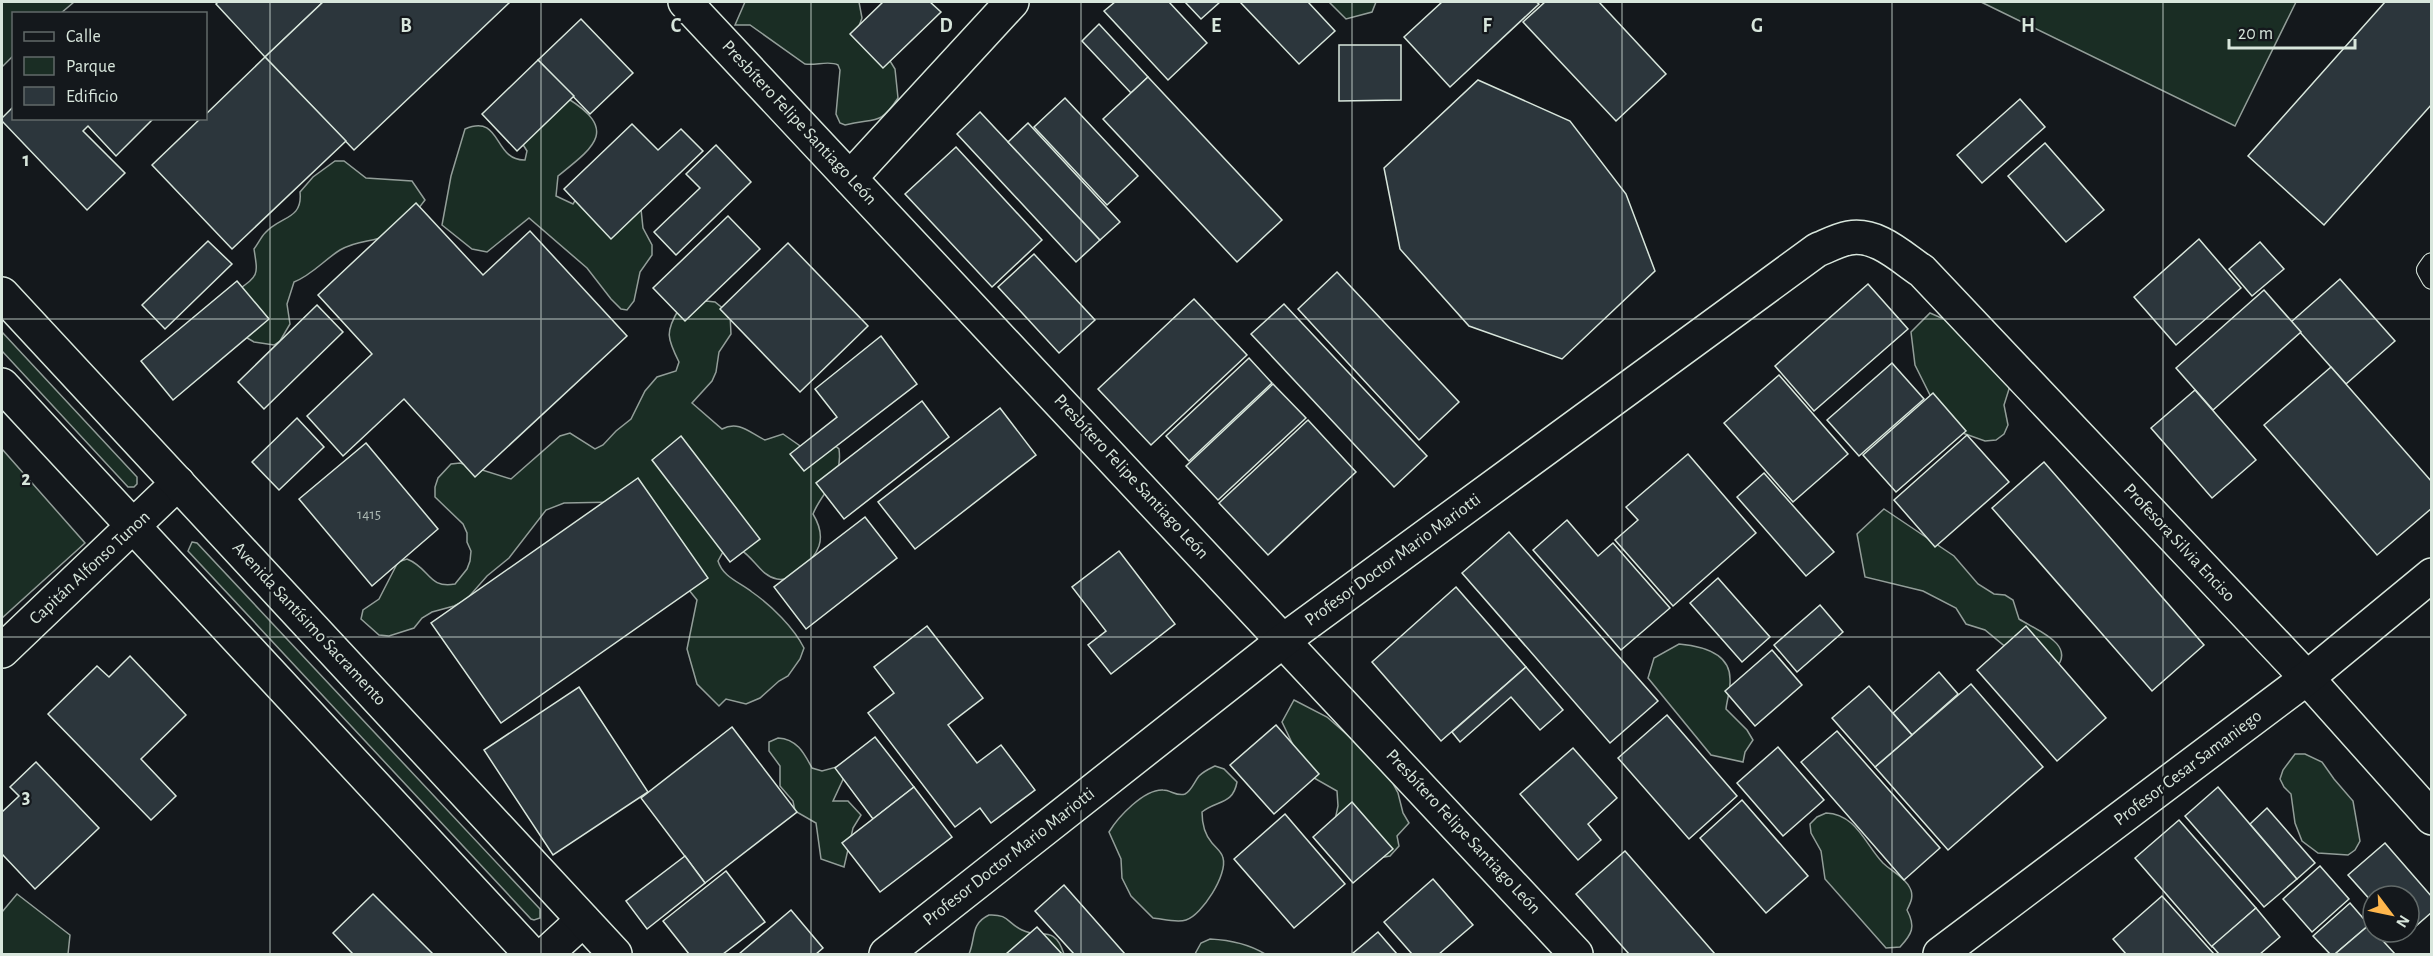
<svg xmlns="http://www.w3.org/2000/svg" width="2433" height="956" viewBox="0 0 2433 956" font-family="'Alegreya Sans',sans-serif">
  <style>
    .green { fill: #1a2d24; stroke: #939e99; stroke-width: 1.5 }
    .building { fill: #2c363c; stroke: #d8e6dc; stroke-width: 1.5 }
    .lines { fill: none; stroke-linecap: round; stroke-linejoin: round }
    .service-casing { stroke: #d8e6dc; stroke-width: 22 }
    .minor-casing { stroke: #d8e6dc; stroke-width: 36 }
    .primary-casing { stroke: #d8e6dc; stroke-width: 36 }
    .service { stroke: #14181c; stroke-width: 20 }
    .minor { stroke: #14181c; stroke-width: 33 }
    .primary { stroke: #14181c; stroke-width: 33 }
    .grid { fill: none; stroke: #d8e6dc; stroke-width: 1.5; stroke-opacity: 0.55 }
    .labels { text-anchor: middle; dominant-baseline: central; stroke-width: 4.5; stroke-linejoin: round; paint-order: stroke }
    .number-label { font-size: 15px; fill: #adbab4 }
    .street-label { font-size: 18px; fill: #d8e6dc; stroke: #14181c }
    .grid-label { font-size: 20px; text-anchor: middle; font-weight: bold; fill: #d8e6dc; stroke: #14181c; stroke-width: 4.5; stroke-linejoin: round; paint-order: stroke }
  </style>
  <rect width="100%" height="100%" fill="#14181c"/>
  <g class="green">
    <path d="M 2,2 L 74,2 L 61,13 L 14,14 L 13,56 L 2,67 Z"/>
    <path d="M 745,2 L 859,2 L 862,18 L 859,26 L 887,56 L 895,69 L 898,98 C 879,127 875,117 845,125 L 840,123 L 836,114 L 840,70 L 838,65 C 829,60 815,66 805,64 L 750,25 L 735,25 Z"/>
    <path d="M 1329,2 L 1376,2 L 1372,12 L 1346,19 Z"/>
    <path d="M 1981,2 L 2296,2 L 2235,126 Z"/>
    <path d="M 567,98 C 619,130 594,147 558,176 L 556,196 L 573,204 L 588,178 L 639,190 L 643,228 L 652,245 L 652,255 L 640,272 L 634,301 L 627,310 L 621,309 L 611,299 L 587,268 L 529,218 L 487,252 L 472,249 L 442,225 L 451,176 L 465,129 C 502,113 493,161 525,160 L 527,151 L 522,143 Z"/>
    <path d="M 335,161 L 344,161 L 366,178 L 412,181 L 425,200 C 415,213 404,229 388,235 C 371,243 359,239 340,250 C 324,260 312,275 294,282 L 287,304 L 290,324 L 280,341 L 274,345 L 254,342 L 237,332 L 238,290 C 259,275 258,275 254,249 C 258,244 261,237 265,233 C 280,216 303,220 300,192 L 313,177 Z"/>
    <path d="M 706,301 L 715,302 L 730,314 L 731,334 L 719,352 L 716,372 L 712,381 L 692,403 L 722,429 C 739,420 750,433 765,440 L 783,434 L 806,450 L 832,443 L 839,449 C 843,481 823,489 813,514 C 828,539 819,555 798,571 C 792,576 786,581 777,579 C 761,576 755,559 741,550 L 723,552 L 718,561 C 723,577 739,582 752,592 C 772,606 794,628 804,648 L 800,659 L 788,676 L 779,681 L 760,698 L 746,704 L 726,699 L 719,706 L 697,684 L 687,649 L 697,600 L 618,502 L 564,503 L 546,510 L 509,558 L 487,576 L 466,600 L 454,606 L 432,612 L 422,618 L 414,628 L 389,636 L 379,635 L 361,619 L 363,610 L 379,599 L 398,562 L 407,559 C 430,568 428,589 455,584 L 467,569 L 470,561 L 471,551 L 467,542 L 467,533 L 463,524 L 435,497 L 435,487 L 438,478 L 451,464 L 460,463 L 511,479 L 560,436 L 570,433 L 595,449 L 603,445 L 616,431 L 631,419 L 645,391 L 657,377 L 676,371 L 679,362 C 667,338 665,332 679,309 Z"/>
    <path d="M 1930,313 L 1960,326 L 2010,386 L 2004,405 L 2008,425 L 2004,434 L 1996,440 L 1985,441 L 1957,431 L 1936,407 L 1915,365 L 1911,332 Z"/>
    <path d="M 2,332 L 137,477 L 137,484 L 134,487 L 128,487 L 2,351 Z"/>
    <path d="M 2,449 L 85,543 L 2,618 Z"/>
    <path d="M 1884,509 L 1954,556 L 1978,584 L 1994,594 L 2005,595 L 2013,600 L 2019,619 C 2036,630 2078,645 2055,669 L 2007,648 L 1985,630 L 1966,624 L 1956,608 L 1923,591 L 1865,577 L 1857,534 Z"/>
    <path d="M 192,542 L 197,543 L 540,909 L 540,918 L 534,920 L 531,919 L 188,551 Z"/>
    <path d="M 1679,644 C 1701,646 1730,653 1730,679 C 1731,689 1727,699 1726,709 L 1747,730 L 1753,740 L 1745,752 L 1743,762 L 1711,755 L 1648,678 L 1654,658 Z"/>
    <path d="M 1294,700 L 1327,717 L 1384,767 L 1398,793 L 1403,813 L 1409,823 L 1397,836 L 1399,846 L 1390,856 L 1379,858 L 1335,820 L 1338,806 L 1337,791 L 1307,774 L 1282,722 Z"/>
    <path d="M 778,738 C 797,739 804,753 812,768 L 822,771 L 840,766 L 846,773 L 833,801 L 848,801 L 861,815 L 853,828 L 844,867 L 821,859 L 816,823 L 795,811 L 793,801 L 780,786 L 780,766 L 769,751 L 769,742 Z"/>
    <path d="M 2295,754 L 2305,754 L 2322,762 L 2334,779 L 2353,801 L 2360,841 L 2355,850 L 2348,855 L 2318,853 L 2302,841 L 2295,823 L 2291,794 L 2284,787 L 2280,779 L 2283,770 Z"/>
    <path d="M 1215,766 L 1224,769 L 1237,782 C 1233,805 1217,800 1202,812 C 1202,823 1205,835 1212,843 C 1216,848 1222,852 1223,858 C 1228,874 1202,915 1186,920 C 1177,923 1163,919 1153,918 L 1131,896 L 1122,878 L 1121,859 L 1109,832 C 1118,817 1144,789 1163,790 C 1171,790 1177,797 1185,794 C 1192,790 1194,782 1199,776 C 1204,771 1209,769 1215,766 Z"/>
    <path d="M 1826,813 C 1856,814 1865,844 1883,863 C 1891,871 1905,877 1910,888 C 1914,896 1911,902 1907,910 C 1916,927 1912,934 1900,947 L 1886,948 L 1825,879 L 1821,851 L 1811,833 L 1810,824 L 1817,817 Z"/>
    <path d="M 17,894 L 70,935 L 68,954 L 2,954 L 2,912 Z"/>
    <path d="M 989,915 C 1009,914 1007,923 1022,930 C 1041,940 1054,923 1064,954 L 969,954 C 976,938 970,924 989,915 Z"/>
    <path d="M 1210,939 C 1229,940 1249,944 1265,954 L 1195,954 L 1201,943 Z"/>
  </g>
  <g class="building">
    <path d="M 218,2 L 323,2 L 265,57 L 216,4 Z"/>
    <path d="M 323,2 L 510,2 L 354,150 L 265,57 Z"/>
    <path d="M 883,2 L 930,2 L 941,12 L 883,68 L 850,34 Z"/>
    <path d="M 1115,2 L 1169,2 L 1207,43 L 1168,80 L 1104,11 Z"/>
    <path d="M 1185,2 L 1220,2 L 1201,19 Z"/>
    <path d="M 1240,2 L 1308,2 L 1335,31 L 1299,64 Z"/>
    <path d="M 1442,2 L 1536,2 L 1539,4 L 1450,87 L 1404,37 Z"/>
    <path d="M 1545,2 L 1599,2 L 1666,74 L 1616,121 L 1523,22 Z"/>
    <path d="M 2385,2 L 2432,2 L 2432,104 L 2324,225 L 2248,156 Z"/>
    <path d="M 581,19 L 633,73 L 590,114 L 538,60 Z"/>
    <path d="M 1099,24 L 1148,77 L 1131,93 L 1082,41 Z"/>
    <path d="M 1339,45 L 1401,45 L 1401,100 L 1339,101 Z"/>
    <path d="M 265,57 L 346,141 L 232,249 L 152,165 L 201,118 L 206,118 L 206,114 Z"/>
    <path d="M 538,60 L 574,96 L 517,151 L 482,114 Z"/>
    <path d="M 1148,77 L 1282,220 L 1237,262 L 1103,119 Z"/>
    <path d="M 1478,80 L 1570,121 L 1626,194 L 1655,271 L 1562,359 L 1469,326 L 1400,249 L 1384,168 Z"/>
    <path d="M 1065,98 L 1138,176 L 1107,205 L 1034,127 Z"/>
    <path d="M 2020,99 L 2045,127 L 1982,183 L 1957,155 Z"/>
    <path d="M 14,106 L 14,118 L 154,118 L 116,156 L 88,126 L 83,131 L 125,173 L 87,210 L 2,121 L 2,118 Z"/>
    <path d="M 980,112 L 1100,240 L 1076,262 L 957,134 Z"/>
    <path d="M 1028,123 L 1120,222 L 1100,240 L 1008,142 Z"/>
    <path d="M 632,124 L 658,150 L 681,129 L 703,151 L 611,239 L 564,189 Z"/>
    <path d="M 2045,143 L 2104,210 L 2066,242 L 2008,176 Z"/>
    <path d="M 716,145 L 751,182 L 676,255 L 654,232 L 700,188 L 686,174 Z"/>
    <path d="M 956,147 L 1042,240 L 992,287 L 905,194 Z"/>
    <path d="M 416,203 L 483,275 L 530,231 L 627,336 L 475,477 L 404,399 L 343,456 L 307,416 L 372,354 L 318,295 Z"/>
    <path d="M 728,216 L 760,249 L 685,321 L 653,288 Z"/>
    <path d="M 2199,239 L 2241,288 L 2176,345 L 2134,297 Z"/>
    <path d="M 208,241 L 232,264 L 165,329 L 142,305 Z"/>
    <path d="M 2260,242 L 2284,269 L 2252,296 L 2229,269 Z"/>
    <path d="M 788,243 L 868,326 L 800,392 L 720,309 Z"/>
    <path d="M 1034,254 L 1095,320 L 1059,353 L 998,287 Z"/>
    <path d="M 1337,272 L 1459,402 L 1419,440 L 1298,309 Z"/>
    <path d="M 2340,279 L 2395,341 L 2346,384 L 2291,322 Z"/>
    <path d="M 237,281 L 269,319 L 173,400 L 141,361 Z"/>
    <path d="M 1868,284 L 1908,329 L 1814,411 L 1775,366 Z"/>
    <path d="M 2264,290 L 2301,332 L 2213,410 L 2176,368 Z"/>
    <path d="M 1194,299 L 1247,355 L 1151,445 L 1098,389 Z"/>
    <path d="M 1284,304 L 1427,456 L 1394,487 L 1251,334 Z"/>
    <path d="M 317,305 L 343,332 L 264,409 L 238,382 Z"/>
    <path d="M 881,336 L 917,384 L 804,471 L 790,454 L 837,417 L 815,389 Z"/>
    <path d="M 1249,358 L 1272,383 L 1189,461 L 1166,436 Z"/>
    <path d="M 1892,363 L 1924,399 L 1859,456 L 1827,420 Z"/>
    <path d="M 2331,367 L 2432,482 L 2432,508 L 2377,555 L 2264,425 Z"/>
    <path d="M 1779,375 L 1848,454 L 1793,502 L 1724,423 Z"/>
    <path d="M 1273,384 L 1306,418 L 1218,500 L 1186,466 Z"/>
    <path d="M 2195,390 L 2256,460 L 2212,498 L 2151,428 Z"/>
    <path d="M 1933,393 L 1966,431 L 1896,492 L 1863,455 Z"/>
    <path d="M 922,401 L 949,437 L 844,519 L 816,483 Z"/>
    <path d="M 1000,408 L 1036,455 L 915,549 L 878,502 Z"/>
    <path d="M 297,418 L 324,447 L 279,490 L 252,462 Z"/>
    <path d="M 1308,420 L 1356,472 L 1268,555 L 1219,503 Z"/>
    <path d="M 1967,435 L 2009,482 L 1935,547 L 1894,500 Z"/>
    <path d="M 681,436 L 760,539 L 730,562 L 652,460 Z"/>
    <path d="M 366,443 L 438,529 L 372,586 L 299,499 Z"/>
    <path d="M 1688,454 L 1756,533 L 1673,606 L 1615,540 L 1638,520 L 1626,507 Z"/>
    <path d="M 2044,462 L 2204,645 L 2152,691 L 1992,508 Z"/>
    <path d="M 1764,473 L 1834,552 L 1806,576 L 1737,497 Z"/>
    <path d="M 638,478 L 708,578 L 501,723 L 431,623 Z"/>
    <path d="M 865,517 L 897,558 L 806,629 L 774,587 Z"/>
    <path d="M 1567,520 L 1598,556 L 1613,543 L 1670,608 L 1621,650 L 1533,550 Z"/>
    <path d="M 1509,532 L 1658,701 L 1610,743 L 1462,573 Z"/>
    <path d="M 1119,551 L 1175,624 L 1111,674 L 1088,645 L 1106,631 L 1072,587 Z"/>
    <path d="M 1718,578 L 1770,637 L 1742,662 L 1690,603 Z"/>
    <path d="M 1456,587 L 1526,667 L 1441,741 L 1372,662 Z"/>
    <path d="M 1820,605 L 1843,632 L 1797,672 L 1774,645 Z"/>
    <path d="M 927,626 L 983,698 L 948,725 L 977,763 L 1001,745 L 1035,790 L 991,823 L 980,808 L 955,827 L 868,713 L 894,693 L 874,667 Z"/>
    <path d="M 2026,626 L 2106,718 L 2057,761 L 1977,670 Z"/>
    <path d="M 1772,650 L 1802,685 L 1755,726 L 1725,691 Z"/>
    <path d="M 130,656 L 186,715 L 141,759 L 176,796 L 151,820 L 48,714 L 97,666 L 109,677 Z"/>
    <path d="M 1526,667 L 1563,710 L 1540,730 L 1511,697 L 1460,742 L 1452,732 Z"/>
    <path d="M 1939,672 L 1958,694 L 1912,735 L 1893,713 Z"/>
    <path d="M 1971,684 L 2043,767 L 1948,850 L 1875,767 Z"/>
    <path d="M 1869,686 L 1912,735 L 1875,767 L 1832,718 Z"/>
    <path d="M 579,687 L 648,792 L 553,855 L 484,750 Z"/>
    <path d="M 1667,715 L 1737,796 L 1689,839 L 1618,758 Z"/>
    <path d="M 1276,725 L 1319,774 L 1274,814 L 1230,765 Z"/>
    <path d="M 732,727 L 797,812 L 705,883 L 641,798 Z"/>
    <path d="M 1837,731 L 1940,848 L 1904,880 L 1801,762 Z"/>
    <path d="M 875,737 L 914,787 L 873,819 L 835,768 Z"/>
    <path d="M 1778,747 L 1824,800 L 1783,836 L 1737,783 Z"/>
    <path d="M 1573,748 L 1617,798 L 1588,824 L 1601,840 L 1578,860 L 1520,794 Z"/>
    <path d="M 36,762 L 99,828 L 35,889 L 2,854 L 2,812 L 19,796 L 10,787 Z"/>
    <path d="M 914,787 L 952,837 L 880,892 L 842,843 Z"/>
    <path d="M 2218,787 L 2297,879 L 2264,907 L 2185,816 Z"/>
    <path d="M 1742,800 L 1808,876 L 1766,913 L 1700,838 Z"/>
    <path d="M 1352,802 L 1393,849 L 1353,883 L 1313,837 Z"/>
    <path d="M 2267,808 L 2315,863 L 2297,879 L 2250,824 Z"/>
    <path d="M 1285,814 L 1345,884 L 1294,928 L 1234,859 Z"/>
    <path d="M 2179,820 L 2256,908 L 2212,947 L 2135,858 Z"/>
    <path d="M 2385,843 L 2432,897 L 2432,912 L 2409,932 L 2409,896 L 2373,896 L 2373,903 L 2348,875 Z"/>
    <path d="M 1625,851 L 1715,954 L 1629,954 L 1576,894 Z"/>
    <path d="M 685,856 L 705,883 L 647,929 L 626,901 Z"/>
    <path d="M 2320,866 L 2349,899 L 2312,932 L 2283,899 Z"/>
    <path d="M 726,871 L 765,922 L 723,954 L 689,954 L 663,921 Z"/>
    <path d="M 1433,879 L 1473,925 L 1439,954 L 1412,954 L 1384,922 Z"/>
    <path d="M 1064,885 L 1125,954 L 1074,954 L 1035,911 Z"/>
    <path d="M 373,894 L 433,954 L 353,954 L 333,933 Z"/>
    <path d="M 2162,896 L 2214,954 L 2126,954 L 2113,939 Z"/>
    <path d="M 2350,903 L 2369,925 L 2335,954 L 2330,954 L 2313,936 Z"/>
    <path d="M 2256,908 L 2280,937 L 2260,954 L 2219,954 L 2212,946 Z"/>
    <path d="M 791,910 L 823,948 L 816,954 L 739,954 Z"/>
    <path d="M 2369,925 L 2373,932 L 2375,932 L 2395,954 L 2335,954 Z"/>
    <path d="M 1037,927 L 1062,954 L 1006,954 Z"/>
    <path d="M 1378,932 L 1397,954 L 1352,954 Z"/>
  </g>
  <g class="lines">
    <g class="service-casing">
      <path id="service" d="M 2432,263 L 2427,270 L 2432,279"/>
    </g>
    <g class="minor-casing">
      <g id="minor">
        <path d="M 685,2 L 1576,954"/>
        <path d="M 850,178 L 1012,2"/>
        <path d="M 2,651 L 178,483"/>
        <path d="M 546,954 L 583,920"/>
        <path d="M 886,954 L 1284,640 L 1817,250 C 1827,246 1838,240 1849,238 C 1877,233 1901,257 1922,271 L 2307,678 L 2432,818"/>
        <path d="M 1940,954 L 2307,678 L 2432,575"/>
      </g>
    </g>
    <g class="primary-casing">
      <g id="primary">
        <path d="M 2,294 L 615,954"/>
        <path d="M 2,385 L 531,954"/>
      </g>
    </g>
    <use href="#service" class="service"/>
    <use href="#minor" class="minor"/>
    <use href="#primary" class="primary"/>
  </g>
  <path class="grid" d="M 270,2 L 270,954M 541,2 L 541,954M 811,2 L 811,954M 1081,2 L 1081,954M 1352,2 L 1352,954M 1622,2 L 1622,954M 1892,2 L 1892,954M 2163,2 L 2163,954M 2,319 L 2432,319M 2,637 L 2432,637"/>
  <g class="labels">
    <g class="number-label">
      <text x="369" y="514">1415</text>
    </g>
    <g class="street-label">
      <text transform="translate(799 123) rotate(47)">Presbítero Felipe Santiago León</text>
      <text transform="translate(1131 477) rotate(47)">Presbítero Felipe Santiago León</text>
      <text transform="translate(2179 543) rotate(47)">Profesora Silvia Enciso</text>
      <text transform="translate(1393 560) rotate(-36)">Profesor Doctor Mario Mariotti</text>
      <text transform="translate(90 568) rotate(-43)">Capitán Alfonso Tunon</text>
      <text transform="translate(309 624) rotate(47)">Avenida Santísimo Sacramento</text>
      <text transform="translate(2188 768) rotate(-37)">Profesor Cesar Samaniego</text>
      <text transform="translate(1463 832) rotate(47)">Presbítero Felipe Santiago León</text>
      <text transform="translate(1009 857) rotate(-38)">Profesor Doctor Mario Mariotti</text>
    </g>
  </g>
  <g class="grid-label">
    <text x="406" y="32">B</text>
    <text x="676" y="32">C</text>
    <text x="946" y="32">D</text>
    <text x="1216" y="32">E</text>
    <text x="1487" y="32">F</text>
    <text x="1757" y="32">G</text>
    <text x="2028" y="32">H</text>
    <text x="26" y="166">1</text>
    <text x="26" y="485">2</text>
    <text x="26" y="803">3</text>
  </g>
  <rect width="2433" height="956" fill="none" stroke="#d8e6dc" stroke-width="6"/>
  <rect x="12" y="12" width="195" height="108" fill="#14181c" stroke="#626a69" stroke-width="1.5"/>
  <rect x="24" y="32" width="30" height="9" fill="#14181c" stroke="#626a69" stroke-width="1.5"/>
  <text x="66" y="42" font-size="18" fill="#d8e6dc">Calle</text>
  <rect x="24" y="57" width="30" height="18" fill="#1a2d24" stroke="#626a69" stroke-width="1.5"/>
  <text x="66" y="72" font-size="18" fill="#d8e6dc">Parque</text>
  <rect x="24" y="87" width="30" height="18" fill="#2c363c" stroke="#626a69" stroke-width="1.5"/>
  <text x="66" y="102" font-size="18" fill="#d8e6dc">Edificio</text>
  <g transform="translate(2391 914) rotate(122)"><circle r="28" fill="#14181c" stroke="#626a69" stroke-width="1.5"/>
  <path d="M0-4.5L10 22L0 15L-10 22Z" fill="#ffb74d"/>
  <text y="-9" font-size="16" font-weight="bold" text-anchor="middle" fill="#d8e6dc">N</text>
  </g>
  <path d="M2229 39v9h126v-9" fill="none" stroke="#d8e6dc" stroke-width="3"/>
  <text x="2238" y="39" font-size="18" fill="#d8e6dc" stroke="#14181c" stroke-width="4.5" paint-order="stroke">20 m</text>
</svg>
